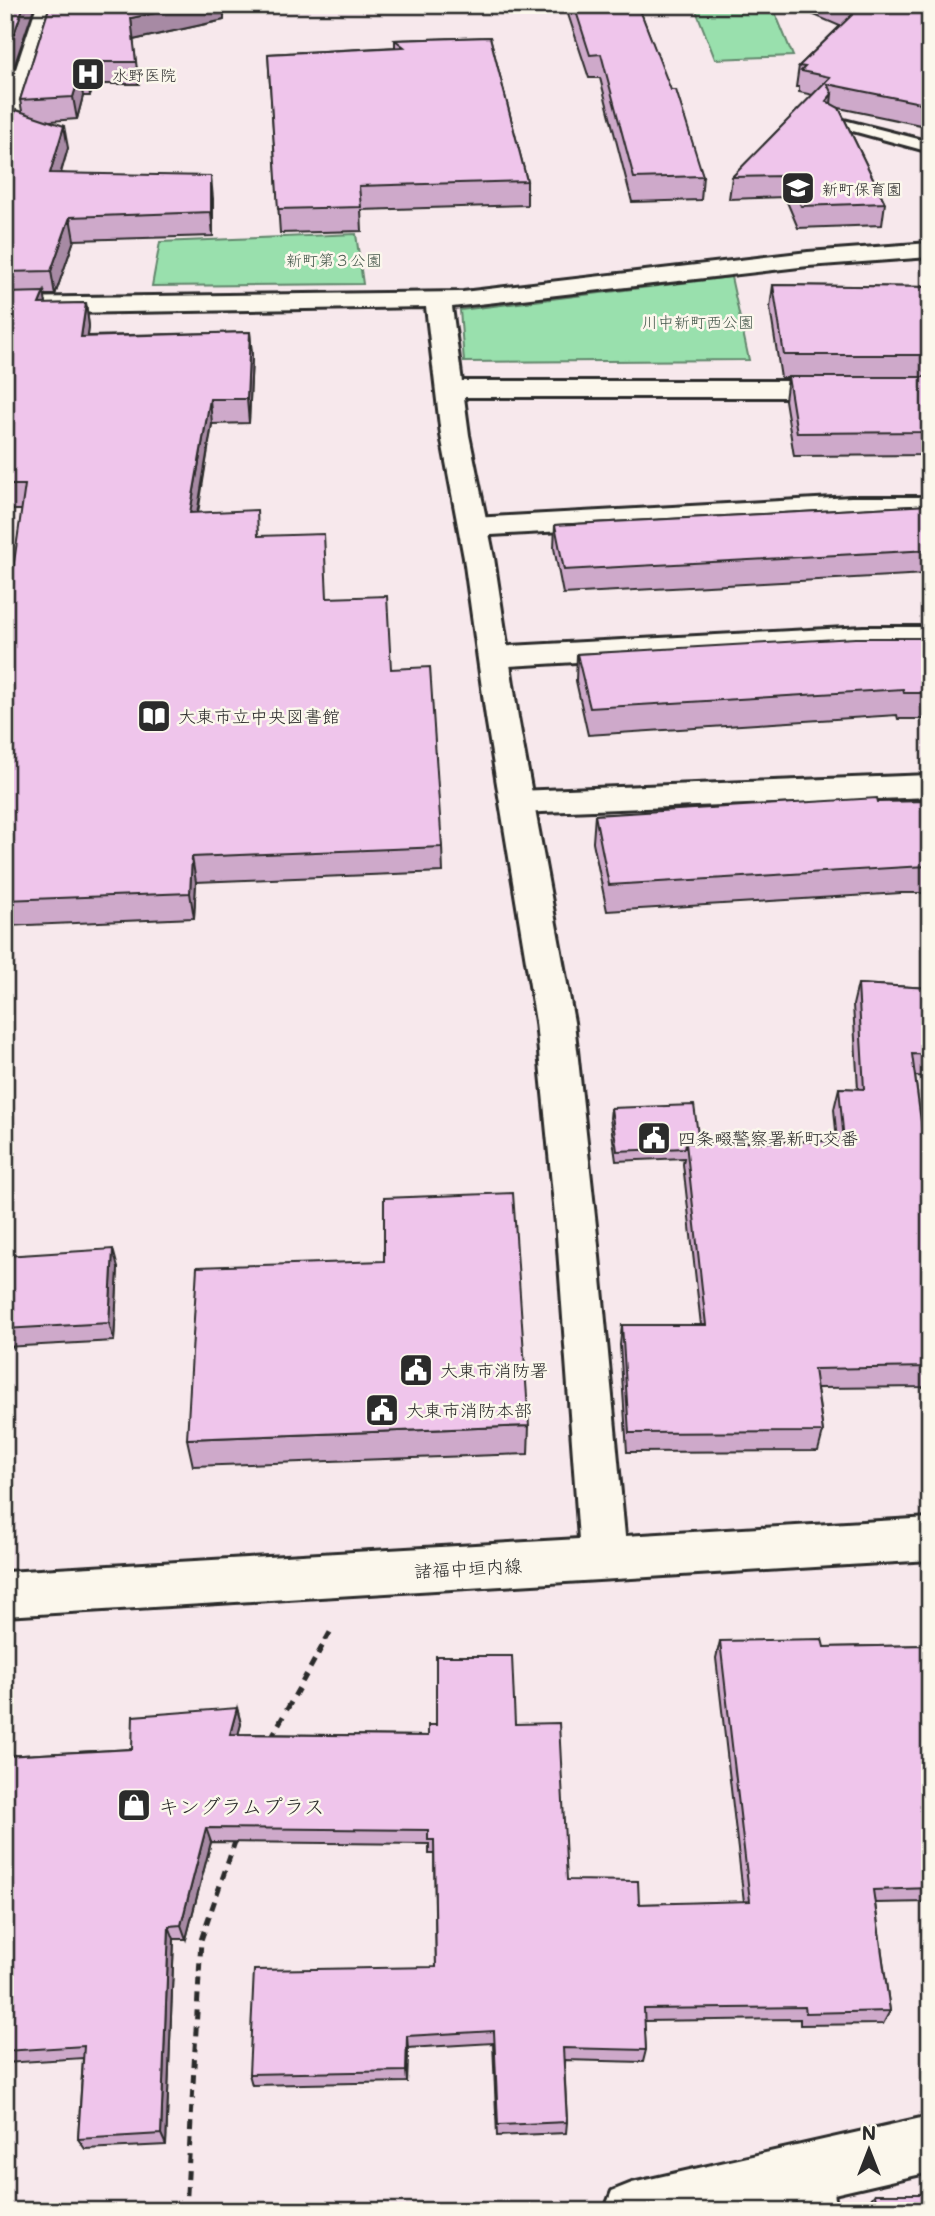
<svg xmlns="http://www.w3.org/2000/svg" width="935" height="2216" viewBox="0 0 935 2216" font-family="Mali,'Klee One',sans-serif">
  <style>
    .green { fill: #99e0ad; stroke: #62866c; stroke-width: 2 }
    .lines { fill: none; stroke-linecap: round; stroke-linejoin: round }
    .lane-casing { stroke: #2b2b2b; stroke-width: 6 }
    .street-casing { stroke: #2b2b2b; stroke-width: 6 }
    .secondary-casing { stroke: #2b2b2b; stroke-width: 6 }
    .path { stroke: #2b2b2b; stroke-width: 5; stroke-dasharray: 9 7; stroke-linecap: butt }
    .lane { fill: #fbf7ec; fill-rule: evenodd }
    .street { fill: #fbf7ec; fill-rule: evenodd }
    .secondary { fill: #fbf7ec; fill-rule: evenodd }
    .wall { fill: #cea9ca; stroke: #2b2b2b; stroke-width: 2 }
    .shaded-wall { fill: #a78aa4; stroke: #2b2b2b; stroke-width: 2 }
    .building { fill: #efc5eb; stroke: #2b2b2b; stroke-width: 2 }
    .labels { text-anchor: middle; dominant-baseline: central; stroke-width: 5; stroke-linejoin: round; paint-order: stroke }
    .far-poi-label { font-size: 16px; fill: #2b2b2b; stroke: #fbf7ec; text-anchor: start }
    .far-park-label { font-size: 16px; fill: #46584c; stroke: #fbf7ec }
    .poi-label { font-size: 18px; fill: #2b2b2b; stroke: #fbf7ec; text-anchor: start }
    .street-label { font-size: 18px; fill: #2b2b2b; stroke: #fbf7ec }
    .near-poi-label { font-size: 21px; fill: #2b2b2b; stroke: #fbf7ec; text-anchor: start }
  </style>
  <rect width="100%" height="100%" fill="#f7e8ec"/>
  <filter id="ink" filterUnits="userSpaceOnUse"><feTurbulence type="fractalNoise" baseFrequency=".0143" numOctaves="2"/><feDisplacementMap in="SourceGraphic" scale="14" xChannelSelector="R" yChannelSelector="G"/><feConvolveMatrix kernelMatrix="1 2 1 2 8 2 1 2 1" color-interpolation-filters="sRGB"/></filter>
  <g filter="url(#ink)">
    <g class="green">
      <path d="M 694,5 L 772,5 L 793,56 L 715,59 Z"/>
      <path d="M 356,234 L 363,284 L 152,286 L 160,242 Z"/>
      <path d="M 731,277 L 749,360 L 464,362 L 460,310 Z"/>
    </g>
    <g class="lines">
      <g class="lane-casing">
        <g id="lane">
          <path d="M 832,117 L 930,142 L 930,152 L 827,124 L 825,121 Z"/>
          <path d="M 813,2150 L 827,2155 L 832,2169 L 836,2211 L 798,2211 L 794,2169 L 799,2155 Z"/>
        </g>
      </g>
      <g class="street-casing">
        <g id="street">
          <path d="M 449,381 L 930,381 L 930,397 L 449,397 L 440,395 L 436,389 L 440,383 Z"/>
          <path d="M 851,497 L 930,497 L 930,515 L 851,515 L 473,536 L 463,533 L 459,527 L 463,521 L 473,518 Z"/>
          <path d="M 864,627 L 930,627 L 930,645 L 864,645 L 493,667 L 482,664 L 478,657 L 482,650 L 493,647 Z"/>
          <path d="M 930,775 L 930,797 L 517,813 L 505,810 L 500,802 L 505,794 L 517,791 Z"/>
          <path d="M 930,2116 L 930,2172 L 759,2211 L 604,2211 L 612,2191 L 632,2183 Z"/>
        </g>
      </g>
      <g class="secondary-casing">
        <g id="secondary">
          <path d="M 37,5 L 57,5 L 16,137 L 13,142 L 5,144 L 5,102 Z"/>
          <path d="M 930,243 L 930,257 L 808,266 L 452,307 L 469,435 L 494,558 L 518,717 L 574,1022 L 597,1235 L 625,1536 L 930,1518 L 930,1560 L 5,1616 L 5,1572 L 579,1539 L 557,1235 L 536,1022 L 486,717 L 464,558 L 441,435 L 426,307 L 5,314 L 5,298 L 463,292 L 808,252 Z"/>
        </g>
      </g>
      <g class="path">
        <path d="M 271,1738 L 333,1627"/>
        <path d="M 186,2211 L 201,1940 L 236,1839"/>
      </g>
      <use href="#lane" class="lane"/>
      <use href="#street" class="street"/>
      <use href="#secondary" class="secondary"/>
    </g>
    <g class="wall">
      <path d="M 50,5 L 224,20 L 133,40 L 139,84 L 94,84 L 90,96 L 83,96 L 77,119 L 49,121 L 68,148 L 61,173 L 213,199 L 213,236 L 74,240 L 55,295 L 44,295 L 46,304 L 86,303 L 89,326 L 88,336 L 250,332 L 252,356 L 249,423 L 212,424 L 198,513 L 260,536 L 327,598 L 391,669 L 442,847 L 443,872 L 196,882 L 194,918 L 5,926 L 5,626 L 22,510 L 5,510 L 5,122 L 11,121 L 22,111 L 20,100 Z"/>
      <path d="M 565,5 L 638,5 L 703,176 L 701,200 L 632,202 L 600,78 L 589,78 Z"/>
      <path d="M 791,5 L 930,5 L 930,127 L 839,108 L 885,203 L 882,225 L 798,228 L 785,197 L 729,199 L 732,177 L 813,95 L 799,92 L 799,87 L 796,87 L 799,66 L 840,26 Z"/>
      <path d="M 490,37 L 527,181 L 527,205 L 361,210 L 362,231 L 280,233 L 268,54 L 395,47 L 395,40 Z"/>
      <path d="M 773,285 L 930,287 L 930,455 L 794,456 L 785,400 L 788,378 L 781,378 L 770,308 Z"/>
      <path d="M 930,505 L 930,576 L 926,576 L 926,574 L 563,594 L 554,548 L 555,525 Z"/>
      <path d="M 930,638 L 930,719 L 898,719 L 897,715 L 588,735 L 576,681 L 577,654 Z"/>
      <path d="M 930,801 L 930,893 L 901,893 L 607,911 L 593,842 L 595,815 L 878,802 Z"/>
      <path d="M 858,984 L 930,988 L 930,1077 L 915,1076 L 930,1189 L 930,1387 L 817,1388 L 823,1432 L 818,1451 L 627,1452 L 620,1345 L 622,1325 L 701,1325 L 683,1164 L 684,1158 L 616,1161 L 610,1118 L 611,1108 L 699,1142 L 837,1141 L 834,1109 L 839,1088 L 858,1089 L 853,1005 Z"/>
      <path d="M 5,1256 L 118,1268 L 114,1341 L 5,1347 Z"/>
      <path d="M 529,1426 L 528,1454 L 193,1466 L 187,1439 Z"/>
      <path d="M 720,1641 L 824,1647 L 930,1645 L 930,1902 L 875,1903 L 890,2011 L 883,2024 L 800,2025 L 800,2019 L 644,2021 L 646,2050 L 643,2062 L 564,2060 L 567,2122 L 566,2133 L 497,2136 L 493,2043 L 408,2048 L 407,2082 L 252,2085 L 249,2074 L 436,1967 L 434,1854 L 429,1854 L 429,1844 L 211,1842 L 186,1939 L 174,1939 L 166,2145 L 85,2149 L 78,2139 L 83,2058 L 5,2063 L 5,1756 L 132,1749 L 237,1708 L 241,1724 L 238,1734 L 428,1736 L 515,1724 L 567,1880 L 639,1904 L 744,1902 L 716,1658 Z"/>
      <path d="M 875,2194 L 930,2211 L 869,2211 L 868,2203 Z"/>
    </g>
    <g class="shaded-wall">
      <path d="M 24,5 L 35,5 L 5,93 L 5,60 Z"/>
      <path d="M 193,5 L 224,5 L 224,20 L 133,40 L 131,18 Z"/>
      <path d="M 91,62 L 94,84 L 90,96 L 87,74 Z"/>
      <path d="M 80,74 L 83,96 L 77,119 L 73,97 Z"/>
      <path d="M 832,94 L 830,115 L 826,101 Z"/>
      <path d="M 64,126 L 68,148 L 54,195 L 50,173 Z"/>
      <path d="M 211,176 L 213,199 L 213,236 L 211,212 Z"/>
      <path d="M 70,217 L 74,240 L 55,295 L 51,271 Z"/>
      <path d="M 44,292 L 48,316 L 39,304 Z"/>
      <path d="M 86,303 L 89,326 L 85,361 L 81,337 Z"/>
      <path d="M 250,332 L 252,356 L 249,423 L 247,399 Z"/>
      <path d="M 210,399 L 212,424 L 193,538 L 190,513 Z"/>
      <path d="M 192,857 L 196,882 L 194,918 L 190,893 Z"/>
      <path d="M 113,1249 L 118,1268 L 114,1341 L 109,1323 Z"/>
      <path d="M 237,1708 L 241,1724 L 234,1750 L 230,1734 Z"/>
      <path d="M 206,1828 L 211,1842 L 186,1939 L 181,1925 Z"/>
      <path d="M 169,1926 L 174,1939 L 166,2145 L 161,2134 Z"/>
      <path d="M 407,2036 L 408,2048 L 407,2082 L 406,2071 Z"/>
    </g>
    <g class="building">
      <path d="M 5,5 L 24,5 L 5,60 Z"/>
      <path d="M 50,5 L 193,5 L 131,18 L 136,62 L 91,62 L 87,74 L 80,74 L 73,97 L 20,100 Z"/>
      <path d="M 574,5 L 638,5 L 671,90 L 676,90 L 703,176 L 634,178 L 601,54 L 590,55 Z"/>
      <path d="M 843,5 L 930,5 L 930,105 L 827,84 L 832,94 L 826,101 L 839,108 L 885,203 L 801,206 L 788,176 L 732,177 L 830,77 L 801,71 L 805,67 L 799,66 L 856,11 Z"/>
      <path d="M 490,37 L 527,181 L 359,186 L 361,207 L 278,209 L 268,54 L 404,47 L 395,40 Z"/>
      <path d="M 16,110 L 64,126 L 50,173 L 211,176 L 211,212 L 70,217 L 51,271 L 5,272 L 5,122 L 11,121 Z"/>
      <path d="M 773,285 L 930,287 L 930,355 L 784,355 Z"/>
      <path d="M 44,292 L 39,304 L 86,303 L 81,337 L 250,332 L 247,399 L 210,399 L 190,513 L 257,510 L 258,536 L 324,534 L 327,598 L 387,596 L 391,669 L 430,667 L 442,847 L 192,857 L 190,893 L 5,900 L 5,626 L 25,485 L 5,485 L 5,293 Z"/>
      <path d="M 788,377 L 930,377 L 930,432 L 797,433 Z"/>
      <path d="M 930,505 L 930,550 L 564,570 L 555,525 Z"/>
      <path d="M 855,638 L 930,638 L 930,693 L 904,693 L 903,689 L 590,708 L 577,654 Z"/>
      <path d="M 877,798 L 878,802 L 930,801 L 930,866 L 907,867 L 609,885 L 595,815 Z"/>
      <path d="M 858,984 L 930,988 L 930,1055 L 912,1054 L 930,1189 L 930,1367 L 814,1369 L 823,1432 L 629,1433 L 622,1325 L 706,1325 L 686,1143 L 844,1141 L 839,1088 L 864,1089 Z"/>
      <path d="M 694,1105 L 699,1142 L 686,1143 L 685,1148 L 617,1151 L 611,1108 Z"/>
      <path d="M 513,1193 L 529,1426 L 187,1439 L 197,1267 L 384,1261 L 384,1198 Z"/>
      <path d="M 113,1249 L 109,1323 L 5,1329 L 5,1256 Z"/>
      <path d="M 822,1639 L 824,1647 L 930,1645 L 930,1888 L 873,1890 L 890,2011 L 806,2013 L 805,2007 L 644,2009 L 646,2050 L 563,2048 L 567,2122 L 498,2125 L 494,2031 L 407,2036 L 406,2071 L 249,2074 L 254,1970 L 436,1967 L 434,1840 L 428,1840 L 428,1830 L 206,1828 L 181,1925 L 169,1926 L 161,2134 L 78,2139 L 84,2046 L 5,2051 L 5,1756 L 132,1749 L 133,1716 L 237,1708 L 230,1734 L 428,1736 L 428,1725 L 436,1725 L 436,1656 L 512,1656 L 515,1724 L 559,1723 L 567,1880 L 638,1881 L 639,1904 L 750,1901 L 720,1641 Z"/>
      <path d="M 875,2194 L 930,2194 L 930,2211 L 877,2211 Z"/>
    </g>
  </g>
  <defs>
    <g id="hospital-square" transform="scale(1.75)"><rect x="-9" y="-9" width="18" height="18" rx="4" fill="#2b2b2b" stroke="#fbf7ec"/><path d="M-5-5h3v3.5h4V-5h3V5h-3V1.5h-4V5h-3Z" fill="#fff"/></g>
    <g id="school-square" transform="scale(1.75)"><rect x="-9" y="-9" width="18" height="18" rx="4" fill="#2b2b2b" stroke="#fbf7ec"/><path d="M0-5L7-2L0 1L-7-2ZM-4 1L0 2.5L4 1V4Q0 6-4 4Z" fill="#fff"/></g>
    <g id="library-square" transform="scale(1.75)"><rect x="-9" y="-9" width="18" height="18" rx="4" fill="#2b2b2b" stroke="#fbf7ec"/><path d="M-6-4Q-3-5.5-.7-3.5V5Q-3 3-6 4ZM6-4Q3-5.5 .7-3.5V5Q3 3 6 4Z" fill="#fff"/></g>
    <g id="civic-square" transform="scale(1.75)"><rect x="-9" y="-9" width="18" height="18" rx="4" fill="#2b2b2b" stroke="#fbf7ec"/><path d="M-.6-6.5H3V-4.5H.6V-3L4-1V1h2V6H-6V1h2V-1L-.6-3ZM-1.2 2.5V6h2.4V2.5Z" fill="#fff"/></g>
    <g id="shop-square" transform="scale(1.75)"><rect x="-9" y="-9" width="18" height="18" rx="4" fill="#2b2b2b" stroke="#fbf7ec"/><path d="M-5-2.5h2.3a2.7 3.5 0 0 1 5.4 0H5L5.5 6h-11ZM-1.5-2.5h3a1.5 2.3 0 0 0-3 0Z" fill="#fff"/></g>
  </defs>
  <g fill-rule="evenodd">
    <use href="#hospital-square" x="88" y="74"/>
    <use href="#school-square" x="798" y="188"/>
    <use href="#library-square" x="154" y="716"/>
    <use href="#civic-square" x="654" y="1138"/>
    <use href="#civic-square" x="416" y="1370"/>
    <use href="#civic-square" x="382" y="1410"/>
    <use href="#shop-square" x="134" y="1805"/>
  </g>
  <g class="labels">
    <g class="far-poi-label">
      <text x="112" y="74">水野医院</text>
      <text x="822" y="188">新町保育園</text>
    </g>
    <g class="far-park-label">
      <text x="334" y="259">新町第３公園</text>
      <text x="698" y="321">川中新町西公園</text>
    </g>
    <g class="poi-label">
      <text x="178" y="716">大東市立中央図書館</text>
      <text x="678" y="1138">四条畷警察署新町交番</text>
      <text x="440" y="1370">大東市消防署</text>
      <text x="406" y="1410">大東市消防本部</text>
    </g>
    <g class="street-label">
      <text transform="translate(468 1568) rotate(-3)">諸福中垣内線</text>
    </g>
    <g class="near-poi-label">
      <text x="158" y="1805">キングラムプラス</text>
    </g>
  </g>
  <rect width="935" height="2216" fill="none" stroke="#fbf7ec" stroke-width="28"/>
  <rect x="14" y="14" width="907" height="2188" fill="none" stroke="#2b2b2b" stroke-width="2.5" filter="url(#ink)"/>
  <g transform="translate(869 2150)" stroke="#fbf7ec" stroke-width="5" paint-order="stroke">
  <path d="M0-5L12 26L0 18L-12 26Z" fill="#2b2b2b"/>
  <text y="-10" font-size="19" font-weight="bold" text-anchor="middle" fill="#2b2b2b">N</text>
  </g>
</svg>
